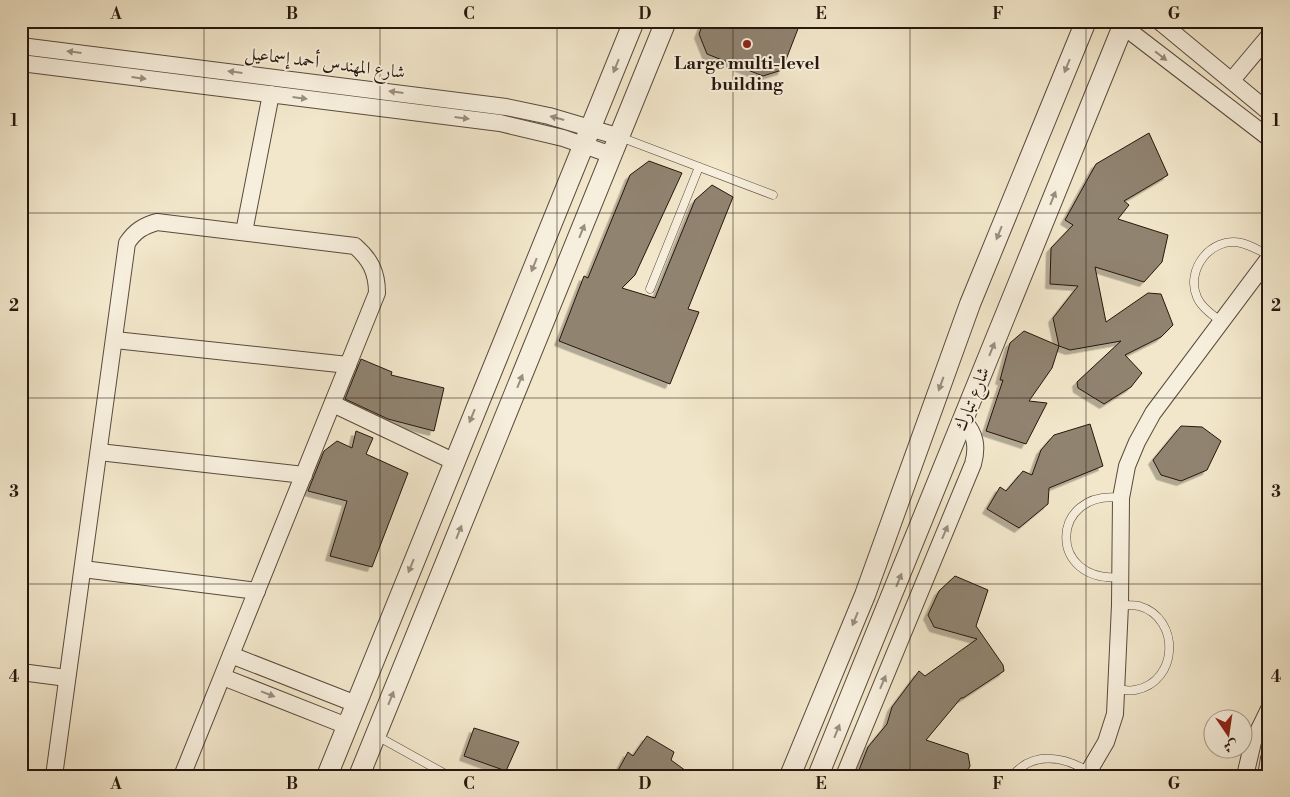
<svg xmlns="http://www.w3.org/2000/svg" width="1290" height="797" viewBox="0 0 1290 797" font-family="'Libre Bodoni',Amiri,serif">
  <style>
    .building { fill: #908370; stroke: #26170d; filter: url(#shadow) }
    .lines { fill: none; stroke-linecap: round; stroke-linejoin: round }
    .service-casing { stroke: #594b3c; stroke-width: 9 }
    .minor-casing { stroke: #594b3c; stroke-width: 18 }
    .tertiary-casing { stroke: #594b3c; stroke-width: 22 }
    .service { stroke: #f7efdd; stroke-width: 8 }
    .minor { stroke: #f7efdd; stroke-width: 16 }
    .tertiary { stroke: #f7efdd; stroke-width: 20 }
    .oneway { fill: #998e7f }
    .grid { fill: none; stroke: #26170d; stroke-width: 1; stroke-opacity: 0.55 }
    .poi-dot { fill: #8f2418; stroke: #f7efdd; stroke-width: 2 }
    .labels { text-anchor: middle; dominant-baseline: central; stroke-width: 4; stroke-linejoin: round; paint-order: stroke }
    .street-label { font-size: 18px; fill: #26170d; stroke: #f7efdd }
    .poi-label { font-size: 18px; font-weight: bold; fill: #26170d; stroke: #f7efdd }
    .neatline { fill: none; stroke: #26170d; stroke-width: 2 }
    .grid-label { font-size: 16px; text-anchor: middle; font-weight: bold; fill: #26170d }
  </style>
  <defs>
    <filter id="shadow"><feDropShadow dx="-4.5" dy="4.5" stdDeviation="0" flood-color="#0004"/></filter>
  </defs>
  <rect width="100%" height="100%" fill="#f2e7cb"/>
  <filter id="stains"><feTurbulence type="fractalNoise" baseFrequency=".004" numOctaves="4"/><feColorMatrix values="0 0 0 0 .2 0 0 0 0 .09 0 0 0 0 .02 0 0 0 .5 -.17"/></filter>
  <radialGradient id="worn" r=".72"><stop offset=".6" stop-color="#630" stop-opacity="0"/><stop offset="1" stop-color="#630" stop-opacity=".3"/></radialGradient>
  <g class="building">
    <path d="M 704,21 L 801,21 L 782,70 L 763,76 L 707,54 L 699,34 Z"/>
    <path d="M 1149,133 L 1168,175 L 1124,201 L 1129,205 L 1118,219 L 1168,235 L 1162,262 L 1144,282 L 1095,267 L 1106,322 L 1148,293 L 1161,294 L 1173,325 L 1161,337 L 1125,355 L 1142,373 L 1131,387 L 1104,404 L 1078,388 L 1077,382 L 1121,341 L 1070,350 L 1059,346 L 1053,318 L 1078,286 L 1050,284 L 1051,248 L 1073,225 L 1065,220 L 1096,164 Z"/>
    <path d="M 649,161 L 682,173 L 635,275 L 622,288 L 655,298 L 695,200 L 712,185 L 733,197 L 688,309 L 699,312 L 670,384 L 559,341 L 584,276 L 588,278 L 630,175 Z"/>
    <path d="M 1024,331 L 1059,346 L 1052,368 L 1029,401 L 1047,403 L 1026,444 L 986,431 L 1003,380 L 1000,380 L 1010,343 Z"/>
    <path d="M 361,359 L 392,372 L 391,375 L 444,388 L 434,431 L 388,419 L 345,399 Z"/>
    <path d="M 1090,424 L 1103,466 L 1049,488 L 1048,504 L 1019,528 L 987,509 L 1000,487 L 1006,491 L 1023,471 L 1032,475 L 1041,450 L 1054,435 Z"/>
    <path d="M 1181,426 L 1202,427 L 1221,441 L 1207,470 L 1181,481 L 1161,475 L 1153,460 Z"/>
    <path d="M 356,431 L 373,438 L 366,454 L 408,473 L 372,567 L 330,556 L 347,501 L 308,491 L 324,451 L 337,441 L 352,448 Z"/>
    <path d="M 955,576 L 988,590 L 976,626 L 1003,665 L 1004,671 L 963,698 L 961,698 L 926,740 L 968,754 L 970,766 L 965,776 L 861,776 L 859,770 L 868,747 L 887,724 L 892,707 L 919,671 L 925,676 L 977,639 L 934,627 L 928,615 L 939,591 Z"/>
    <path d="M 474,728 L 519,742 L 506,771 L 464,756 Z"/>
    <path d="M 647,736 L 674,752 L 671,760 L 693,776 L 615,776 L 628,752 L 633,756 Z"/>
  </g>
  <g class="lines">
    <g class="service-casing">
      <g id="service">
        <path d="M 620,137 L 773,195"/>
        <path d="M 650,289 L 699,167"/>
        <path d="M 1221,321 C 1212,315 1201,307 1197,297 C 1185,270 1211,236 1241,243 C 1250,245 1260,251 1269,255"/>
        <path d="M 1121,577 C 1047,584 1049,489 1121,498"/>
        <path d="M 1116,689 C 1122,690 1130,691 1135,690 C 1179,682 1181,618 1139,606 C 1133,605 1126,605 1120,605"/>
        <path d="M 377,736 L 449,776"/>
        <path d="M 1012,776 C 1033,751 1064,756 1089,772"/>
      </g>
    </g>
    <g class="minor-casing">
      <g id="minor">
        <path d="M 1159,21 L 1269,112"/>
        <path d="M 1123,26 L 1269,138"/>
        <path d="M 21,46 L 506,107 L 549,116 L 620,137"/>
        <path d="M 21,63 L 500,123 L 563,138 L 612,155"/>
        <path d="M 1232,80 L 1269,36"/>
        <path d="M 244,232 L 271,94"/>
        <path d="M 115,340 L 348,365"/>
        <path d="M 333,404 L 453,461"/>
        <path d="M 99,452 L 304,475"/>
        <path d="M 83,569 L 257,591"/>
        <path d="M 231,655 L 356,704"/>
        <path d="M 21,672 L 67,678"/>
        <path d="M 223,677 L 347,726"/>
        <path d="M 54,776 L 127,243 C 135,231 143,226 157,222 L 355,246 C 370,259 377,272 377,293 L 182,776"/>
        <path d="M 844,776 L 973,464 C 978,446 975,434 964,421"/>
        <path d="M 1086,776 L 1106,742 L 1115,714 L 1120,605 L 1121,498 L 1127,466 L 1137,442 L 1153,413 L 1269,258"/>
        <path d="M 1245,776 L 1253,742 L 1269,709"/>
        <path d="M 1266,776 L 1269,758"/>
      </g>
    </g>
    <g class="tertiary-casing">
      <g id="tertiary">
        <path d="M 327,776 L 634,21"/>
        <path d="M 359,776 L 666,21"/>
        <path d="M 790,776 L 865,595 L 970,304 L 1086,21"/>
        <path d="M 818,776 L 1125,21"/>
      </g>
    </g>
    <use href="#service" class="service"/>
    <use href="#minor" class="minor"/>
    <use href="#tertiary" class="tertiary"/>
  </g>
  <defs><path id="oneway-solid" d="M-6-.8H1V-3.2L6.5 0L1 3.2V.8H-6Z" transform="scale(1.25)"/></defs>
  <g class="oneway">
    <use href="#oneway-solid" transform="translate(74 52) rotate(-173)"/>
    <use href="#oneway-solid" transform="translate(1161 56) rotate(38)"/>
    <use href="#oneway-solid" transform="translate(616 66) rotate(112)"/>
    <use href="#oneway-solid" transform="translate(1067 66) rotate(112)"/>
    <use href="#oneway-solid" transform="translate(235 72) rotate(-173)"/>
    <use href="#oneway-solid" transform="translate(139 78) rotate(7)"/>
    <use href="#oneway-solid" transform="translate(396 92) rotate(-173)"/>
    <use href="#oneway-solid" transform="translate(300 98) rotate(7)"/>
    <use href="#oneway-solid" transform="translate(462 118) rotate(7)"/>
    <use href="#oneway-solid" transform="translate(557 118) rotate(-165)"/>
    <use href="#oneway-solid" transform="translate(1053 198) rotate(-68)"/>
    <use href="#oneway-solid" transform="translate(582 231) rotate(-68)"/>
    <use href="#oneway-solid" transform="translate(999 233) rotate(112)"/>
    <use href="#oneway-solid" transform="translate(534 265) rotate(112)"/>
    <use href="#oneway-solid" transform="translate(992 349) rotate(-68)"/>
    <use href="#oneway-solid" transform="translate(520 381) rotate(-68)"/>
    <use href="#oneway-solid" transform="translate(941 384) rotate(110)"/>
    <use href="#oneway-solid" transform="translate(472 416) rotate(112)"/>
    <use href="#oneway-solid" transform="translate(459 532) rotate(-68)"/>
    <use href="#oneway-solid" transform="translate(945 532) rotate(-67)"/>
    <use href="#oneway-solid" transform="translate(411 566) rotate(112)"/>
    <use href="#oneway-solid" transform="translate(899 580) rotate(-68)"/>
    <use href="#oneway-solid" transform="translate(855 619) rotate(112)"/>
    <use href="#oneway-solid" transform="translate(883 682) rotate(-67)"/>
    <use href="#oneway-solid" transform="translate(268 694) rotate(21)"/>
    <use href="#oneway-solid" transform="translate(391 698) rotate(-68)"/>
    <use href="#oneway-solid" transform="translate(837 731) rotate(-68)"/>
  </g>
  <path class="grid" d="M 204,21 L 204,776M 380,21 L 380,776M 557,21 L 557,776M 733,21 L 733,776M 910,21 L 910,776M 1086,21 L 1086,776M 21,213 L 1269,213M 21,398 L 1269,398M 21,584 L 1269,584"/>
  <circle class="poi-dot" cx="747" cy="44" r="5"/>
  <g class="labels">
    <g class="street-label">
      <text transform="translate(325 63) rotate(7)">شارع المهندس أحمد إسماعيل</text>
      <text transform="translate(972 399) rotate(-68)">شارع تبارك</text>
    </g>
    <g class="poi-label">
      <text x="747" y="63">Large multi-level<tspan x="747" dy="21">building</tspan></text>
    </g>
  </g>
  <rect width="1290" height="797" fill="none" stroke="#f2e7cb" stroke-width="55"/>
  <g transform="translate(1228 734) rotate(167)"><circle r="24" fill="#f7efdd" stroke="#a3998a"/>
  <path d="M0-4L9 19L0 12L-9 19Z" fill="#8f2418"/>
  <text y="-8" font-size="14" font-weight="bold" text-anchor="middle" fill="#26170d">ش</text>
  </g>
  <rect x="28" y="28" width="1234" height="742" class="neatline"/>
  <g class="grid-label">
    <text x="116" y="19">A</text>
    <text x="292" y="19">B</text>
    <text x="469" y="19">C</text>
    <text x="645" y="19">D</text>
    <text x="821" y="19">E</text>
    <text x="998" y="19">F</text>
    <text x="1174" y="19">G</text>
    <text x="14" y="126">1</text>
    <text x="1276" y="126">1</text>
    <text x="14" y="311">2</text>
    <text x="1276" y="311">2</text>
    <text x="14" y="497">3</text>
    <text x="1276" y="497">3</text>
    <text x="14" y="682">4</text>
    <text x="1276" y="682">4</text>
    <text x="116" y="789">A</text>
    <text x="292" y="789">B</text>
    <text x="469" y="789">C</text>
    <text x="645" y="789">D</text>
    <text x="821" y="789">E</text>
    <text x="998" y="789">F</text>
    <text x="1174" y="789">G</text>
  </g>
  <rect width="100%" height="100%" filter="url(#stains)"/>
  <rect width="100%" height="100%" fill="url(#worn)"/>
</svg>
